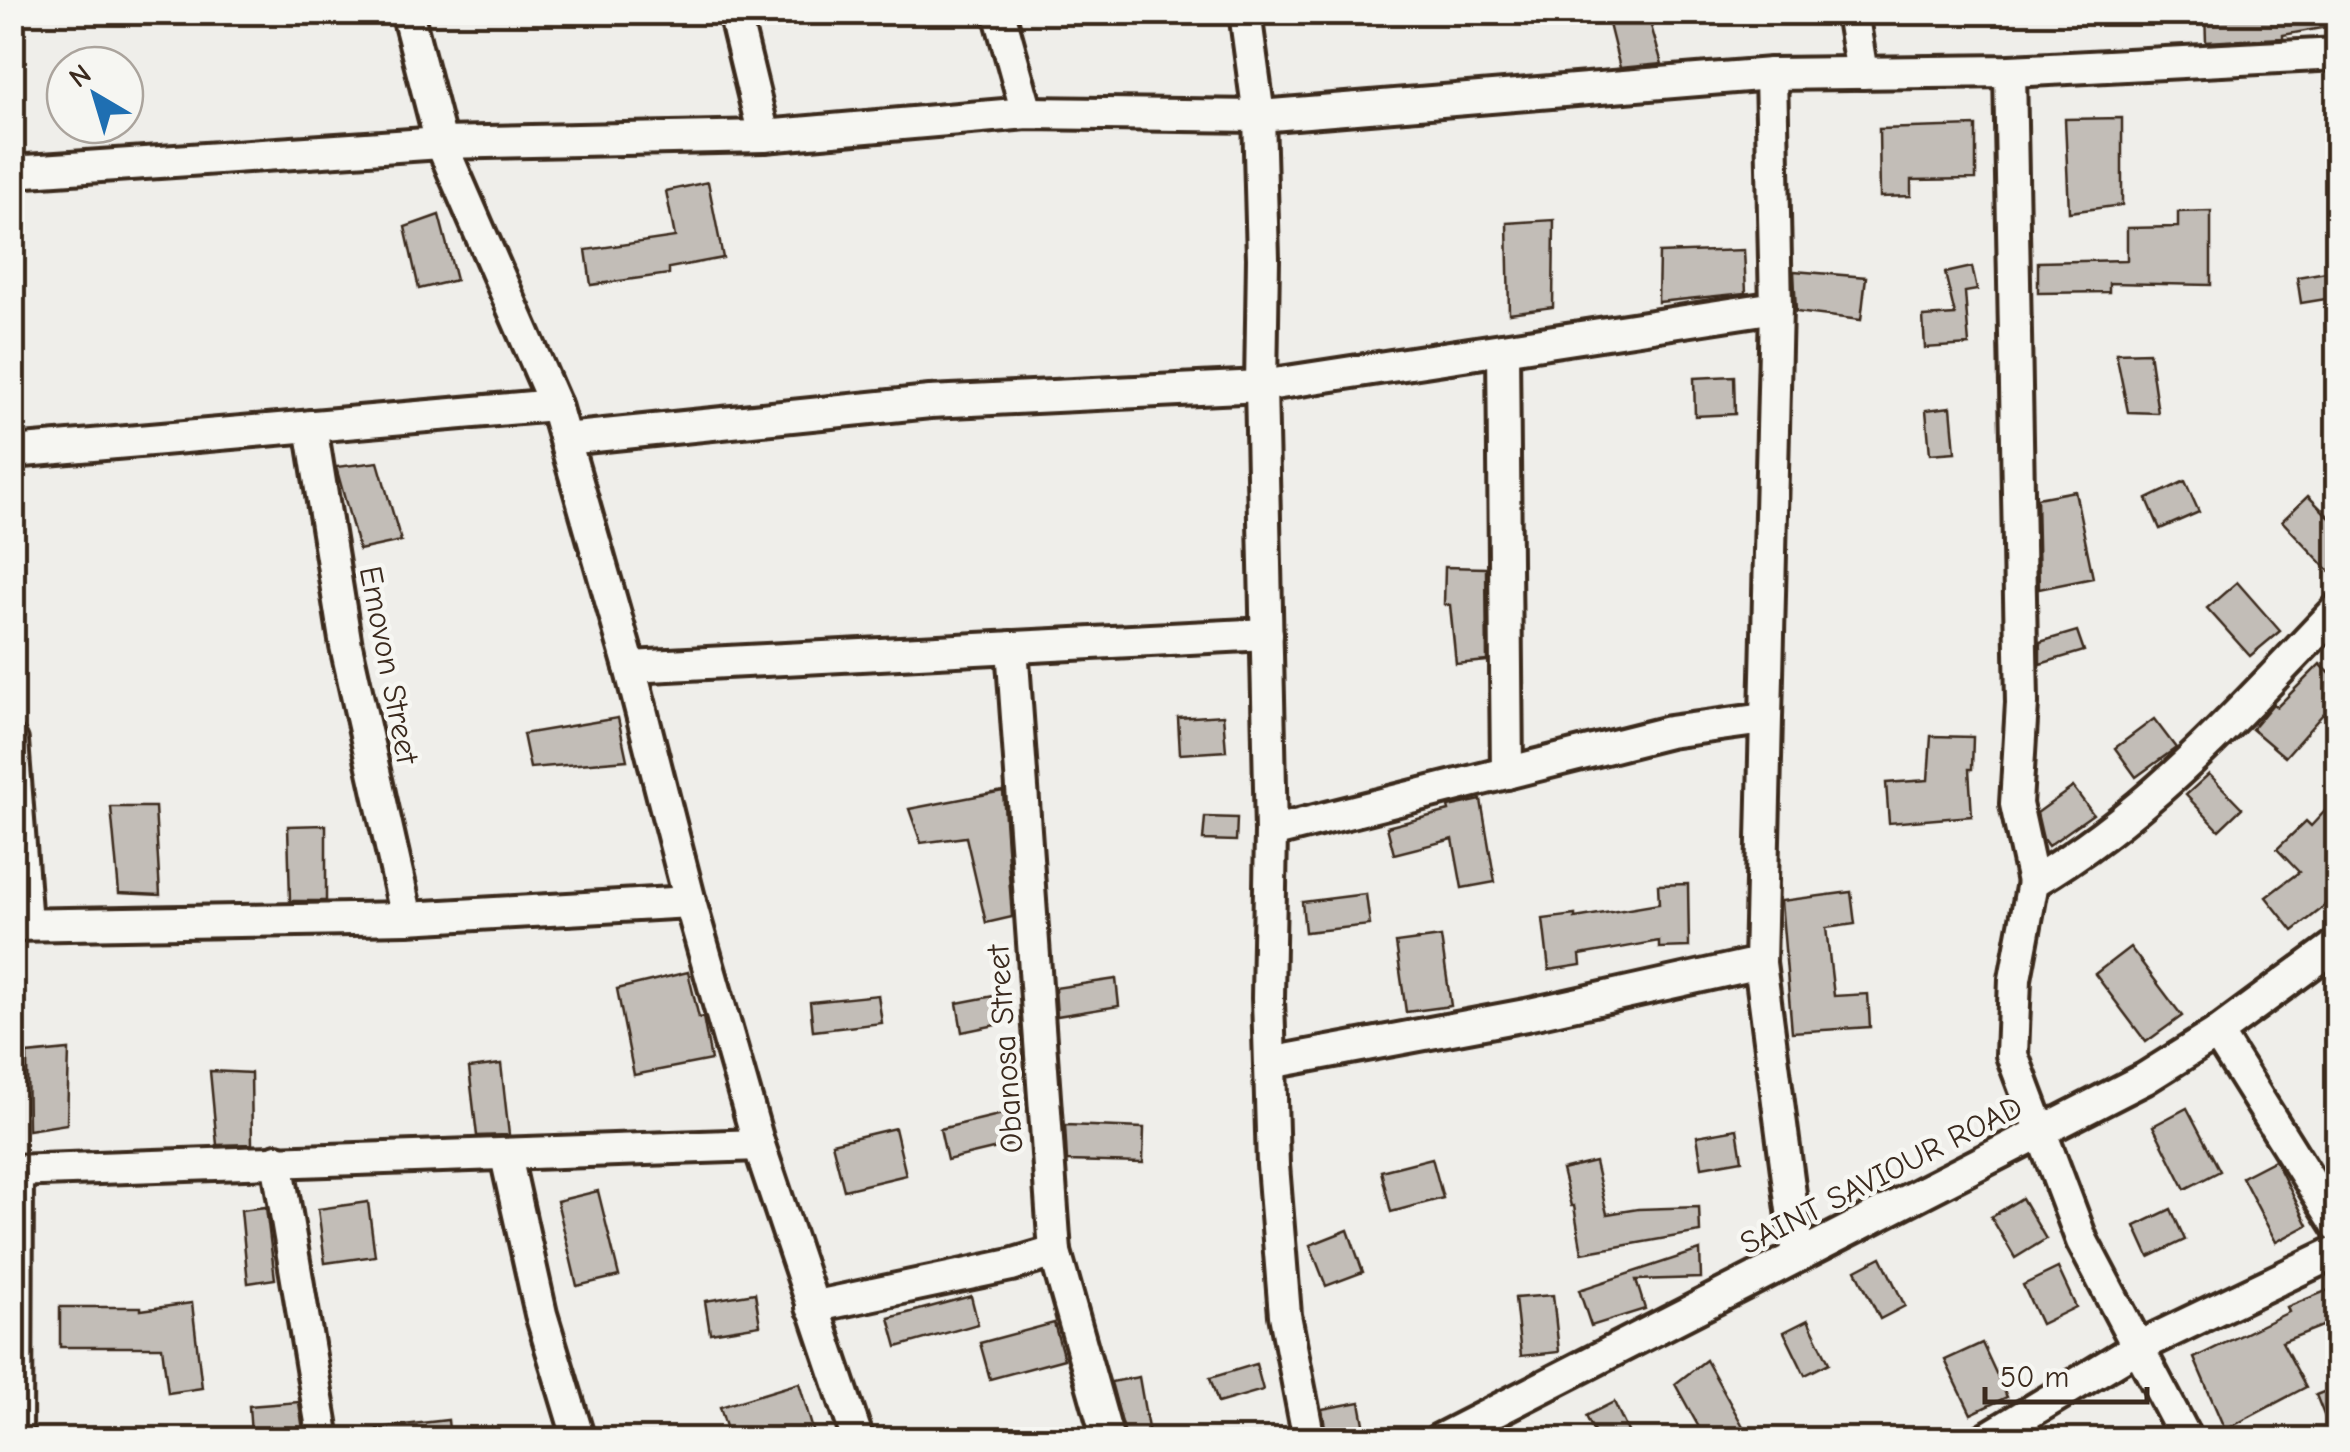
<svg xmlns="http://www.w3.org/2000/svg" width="2350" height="1452" viewBox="0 0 2350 1452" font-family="'Comic Neue',sans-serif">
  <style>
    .building { fill: #c2bdb7; stroke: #3b2a1e; stroke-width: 2.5 }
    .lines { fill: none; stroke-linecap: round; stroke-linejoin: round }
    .minor-casing { stroke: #3b2a1e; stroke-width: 38 }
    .minor { stroke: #f6f6f2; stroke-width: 30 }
    .labels { text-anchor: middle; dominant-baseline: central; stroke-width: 9; stroke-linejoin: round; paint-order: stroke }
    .street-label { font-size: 32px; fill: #3b2a1e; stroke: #f6f6f2 }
  </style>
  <rect width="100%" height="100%" fill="#efeeea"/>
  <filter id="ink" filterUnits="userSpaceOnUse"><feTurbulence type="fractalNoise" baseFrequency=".01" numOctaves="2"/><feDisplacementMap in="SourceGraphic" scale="20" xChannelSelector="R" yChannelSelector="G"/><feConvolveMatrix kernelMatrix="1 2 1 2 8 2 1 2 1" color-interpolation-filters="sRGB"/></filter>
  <g filter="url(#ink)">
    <g class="building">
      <path d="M 1606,12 L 1647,12 L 1662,64 L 1620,68 Z"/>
      <path d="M 2205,12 L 2338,12 L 2338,25 L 2283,35 L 2283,38 L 2206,42 Z"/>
      <path d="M 2122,118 L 2122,205 L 2069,212 L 2065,119 Z"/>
      <path d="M 1976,126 L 1976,179 L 1911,180 L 1911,196 L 1880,197 L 1879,129 Z"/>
      <path d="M 708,182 L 723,258 L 669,268 L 669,274 L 591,285 L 586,250 L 675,237 L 666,191 Z"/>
      <path d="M 2211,211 L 2211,285 L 2109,283 L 2109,292 L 2038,293 L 2038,262 L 2127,260 L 2127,228 L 2178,227 L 2178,212 Z"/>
      <path d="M 439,215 L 456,280 L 419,289 L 405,227 Z"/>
      <path d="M 1554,220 L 1553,307 L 1509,313 L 1507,223 Z"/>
      <path d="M 1744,250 L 1746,293 L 1658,302 L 1659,253 Z"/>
      <path d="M 1972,267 L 1977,290 L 1965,292 L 1969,345 L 1925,348 L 1923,317 L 1955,315 L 1945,273 Z"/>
      <path d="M 2338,270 L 2338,297 L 2301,303 L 2297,277 Z"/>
      <path d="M 1794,271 L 1866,277 L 1861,320 L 1796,312 Z"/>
      <path d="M 2149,352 L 2158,413 L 2128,412 L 2116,353 Z"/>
      <path d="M 1734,376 L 1735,414 L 1695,416 L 1694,378 Z"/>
      <path d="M 1951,407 L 1955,452 L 1930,454 L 1926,410 Z"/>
      <path d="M 378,462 L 401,541 L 359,550 L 336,467 Z"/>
      <path d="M 2185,481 L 2199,512 L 2160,529 L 2147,499 Z"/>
      <path d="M 2075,491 L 2093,578 L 2039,589 L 2037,498 Z"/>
      <path d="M 2308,496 L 2338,526 L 2338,580 L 2282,521 Z"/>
      <path d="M 1445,567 L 1486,568 L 1487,661 L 1456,664 L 1450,605 L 1444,605 Z"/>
      <path d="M 2237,582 L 2280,631 L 2250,656 L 2207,608 Z"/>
      <path d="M 2077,631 L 2084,651 L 2040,664 L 2040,642 Z"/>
      <path d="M 2320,664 L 2338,681 L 2338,728 L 2323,714 L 2285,757 L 2252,729 L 2273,704 L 2277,707 Z"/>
      <path d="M 1223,715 L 1226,751 L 1180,754 L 1178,718 Z"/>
      <path d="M 618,718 L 627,760 L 530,768 L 523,734 Z"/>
      <path d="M 2154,719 L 2176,748 L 2136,777 L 2115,748 Z"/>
      <path d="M 1931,736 L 1973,737 L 1972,769 L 1969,769 L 1972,816 L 1889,823 L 1886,783 L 1928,780 Z"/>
      <path d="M 2209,774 L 2242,808 L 2219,830 L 2186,795 Z"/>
      <path d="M 2073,787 L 2093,814 L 2048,846 L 2043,839 L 2037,813 Z"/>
      <path d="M 1003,791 L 1012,917 L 986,923 L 966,837 L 921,843 L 909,809 Z"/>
      <path d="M 2338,797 L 2338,890 L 2320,910 L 2293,931 L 2266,897 L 2299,872 L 2277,849 L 2306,821 L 2311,826 Z"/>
      <path d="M 1481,800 L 1495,882 L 1462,888 L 1453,839 L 1394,854 L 1387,827 L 1449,811 L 1448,807 Z"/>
      <path d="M 111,807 L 155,807 L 160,895 L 119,893 Z"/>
      <path d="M 1205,817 L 1237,818 L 1236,841 L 1203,840 Z"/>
      <path d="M 326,825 L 326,901 L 290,901 L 288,826 Z"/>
      <path d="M 1688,884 L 1689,947 L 1659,948 L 1659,941 L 1580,955 L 1581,965 L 1549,970 L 1543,919 L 1575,915 L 1575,918 L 1659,904 L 1658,885 Z"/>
      <path d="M 1851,892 L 1855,924 L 1826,928 L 1834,996 L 1868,994 L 1870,1027 L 1792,1032 L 1781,901 Z"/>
      <path d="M 1366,894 L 1370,925 L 1305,932 L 1302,902 Z"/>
      <path d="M 1441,937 L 1451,1006 L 1406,1012 L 1396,943 Z"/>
      <path d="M 2130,947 L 2182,1016 L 2146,1042 L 2095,974 Z"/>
      <path d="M 688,972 L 699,1018 L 703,1017 L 711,1060 L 634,1075 L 617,989 Z"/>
      <path d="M 1116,979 L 1119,1006 L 1057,1016 L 1055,988 Z"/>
      <path d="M 1004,994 L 1010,1022 L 962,1032 L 957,1003 Z"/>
      <path d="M 878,995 L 882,1023 L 813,1031 L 810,1002 Z"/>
      <path d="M 69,1050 L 67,1124 L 28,1130 L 27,1054 Z"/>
      <path d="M 501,1064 L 509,1135 L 477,1136 L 469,1068 Z"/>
      <path d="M 210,1071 L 251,1073 L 252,1144 L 217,1145 Z"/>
      <path d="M 2187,1108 L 2220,1171 L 2185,1189 L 2153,1126 Z"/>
      <path d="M 1011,1112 L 1018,1143 L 947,1160 L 940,1129 Z"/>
      <path d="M 1065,1125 L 1144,1128 L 1143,1163 L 1067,1161 Z"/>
      <path d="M 895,1128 L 906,1175 L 844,1190 L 832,1143 Z"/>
      <path d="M 1737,1129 L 1742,1160 L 1702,1167 L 1697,1136 Z"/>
      <path d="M 1432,1158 L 1443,1198 L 1391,1212 L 1381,1171 Z"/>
      <path d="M 2275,1160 L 2308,1225 L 2276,1242 L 2242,1177 Z"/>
      <path d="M 1595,1162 L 1607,1214 L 1638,1209 L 1699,1207 L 1700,1232 L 1582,1253 L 1574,1206 L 1571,1206 L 1562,1170 Z"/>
      <path d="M 598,1191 L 619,1276 L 577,1286 L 557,1201 Z"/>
      <path d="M 2022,1198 L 2046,1239 L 2015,1258 L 1991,1217 Z"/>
      <path d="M 368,1202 L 375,1256 L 325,1263 L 318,1209 Z"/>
      <path d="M 266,1207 L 275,1279 L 248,1283 L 241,1210 Z"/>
      <path d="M 2171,1209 L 2185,1240 L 2149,1257 L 2135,1226 Z"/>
      <path d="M 1348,1230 L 1363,1272 L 1326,1286 L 1310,1245 Z"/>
      <path d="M 1700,1250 L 1701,1278 L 1636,1280 L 1645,1309 L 1591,1326 L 1579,1290 Z"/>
      <path d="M 1881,1257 L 1905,1306 L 1880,1319 L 1856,1270 Z"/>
      <path d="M 2058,1268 L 2076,1307 L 2041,1324 L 2023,1285 Z"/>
      <path d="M 2338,1286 L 2338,1320 L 2282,1342 L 2306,1387 L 2225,1430 L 2194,1358 L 2289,1312 L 2287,1307 Z"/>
      <path d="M 755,1293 L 760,1325 L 710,1333 L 705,1301 Z"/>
      <path d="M 1553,1295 L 1559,1352 L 1521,1356 L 1515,1298 Z"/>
      <path d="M 971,1296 L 978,1324 L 897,1347 L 889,1318 Z"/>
      <path d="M 192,1303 L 202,1388 L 168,1393 L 162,1347 L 60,1347 L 60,1307 L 141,1307 L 141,1310 Z"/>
      <path d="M 1808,1320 L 1829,1363 L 1805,1375 L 1784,1332 Z"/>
      <path d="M 1054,1323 L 1064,1359 L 990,1379 L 980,1343 Z"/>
      <path d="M 1982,1343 L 2007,1397 L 1971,1414 L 1945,1360 Z"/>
      <path d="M 1706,1360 L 1744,1428 L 1725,1440 L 1706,1440 L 1675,1384 Z"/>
      <path d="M 1256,1364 L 1263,1390 L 1218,1403 L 1210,1378 Z"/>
      <path d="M 1139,1377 L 1149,1434 L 1126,1438 L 1111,1382 Z"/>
      <path d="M 799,1383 L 816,1440 L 730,1440 L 720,1407 Z"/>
      <path d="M 2338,1386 L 2338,1440 L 2334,1440 L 2316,1395 Z"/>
      <path d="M 299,1402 L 303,1430 L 251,1434 L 249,1406 Z"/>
      <path d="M 1360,1402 L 1367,1440 L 1327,1440 L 1322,1409 Z"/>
      <path d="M 1614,1402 L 1632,1440 L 1598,1440 L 1586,1416 Z"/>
      <path d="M 448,1420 L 450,1440 L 378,1440 L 377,1428 Z"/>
    </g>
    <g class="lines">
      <g class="minor-casing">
        <g id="minor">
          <path d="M 407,12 L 441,143 L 555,405 L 630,667 L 690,902 L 759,1145 L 858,1440"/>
          <path d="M 734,12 L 764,136"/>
          <path d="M 999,12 L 1027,113"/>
          <path d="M 1245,12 L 1259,116 L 1263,258 L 1261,386 L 1271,832 L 1268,998 L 1273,1165 L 1285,1315 L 1309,1440"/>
          <path d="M 1852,12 L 1862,73"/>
          <path d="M 2010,71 L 2022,703 L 2016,804 L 2033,882"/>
          <path d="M 1771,74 L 1776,307 L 1760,963 L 1798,1256"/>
          <path d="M 12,172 L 441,143 L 764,136 L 1027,113 L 1259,116 L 1771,74 L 2010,71 L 2338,54"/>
          <path d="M 1503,349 L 1507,773"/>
          <path d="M 311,426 L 346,646 L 407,918"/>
          <path d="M 565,439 L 930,402 L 1261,386 L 1776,307"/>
          <path d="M 12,452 L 555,405"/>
          <path d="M 1012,647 L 1055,1252 L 1108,1440"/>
          <path d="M 630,667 L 1267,634"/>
          <path d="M 12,741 L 26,924"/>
          <path d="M 1271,832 L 1669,732 L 1764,719"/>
          <path d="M 12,925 L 407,918 L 690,902"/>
          <path d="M 2217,1033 L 2338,1226"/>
          <path d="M 1270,1063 L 1526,1015 L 1760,963"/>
          <path d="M 506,1156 L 541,1314 L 579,1440"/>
          <path d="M 277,1160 L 324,1440"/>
          <path d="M 12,1171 L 759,1145"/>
          <path d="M 812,1307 L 1011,1265 L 1055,1252"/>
          <path d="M 16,1440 L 17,1171"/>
          <path d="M 1439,1440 L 2144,1079 L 2217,1033 L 2338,944"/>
          <path d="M 1984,1440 L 2136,1348 L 2338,1251"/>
          <path d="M 2187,1440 L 2082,1241 L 2012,1055 L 2015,979 L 2033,882 C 2152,812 2243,708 2338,609"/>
        </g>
      </g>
      <use href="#minor" class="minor"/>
    </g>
  </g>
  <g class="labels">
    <g class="street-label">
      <text transform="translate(389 665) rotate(79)">Emovon Street</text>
      <text transform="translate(1005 1049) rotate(-94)">Obanosa Street</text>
      <text transform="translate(1881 1175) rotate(-27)">SAINT SAVIOUR ROAD</text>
    </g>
  </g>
  <rect width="2350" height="1452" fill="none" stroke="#f6f6f2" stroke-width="50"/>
  <rect x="25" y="25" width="2300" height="1402" fill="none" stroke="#3b2a1e" stroke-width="4" filter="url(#ink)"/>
  <g transform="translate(95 95) rotate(322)"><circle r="48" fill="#f6f6f2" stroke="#aba49d" stroke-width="2.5"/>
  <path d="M0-8L18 38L0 25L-18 38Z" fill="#1f6fb2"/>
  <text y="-15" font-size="28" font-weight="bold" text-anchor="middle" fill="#3b2a1e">N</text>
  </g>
  <path d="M1985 1387v15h162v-15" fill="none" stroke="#3b2a1e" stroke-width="5"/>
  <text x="2000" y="1387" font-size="30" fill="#3b2a1e" stroke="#f6f6f2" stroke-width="8" paint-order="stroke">50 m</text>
</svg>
